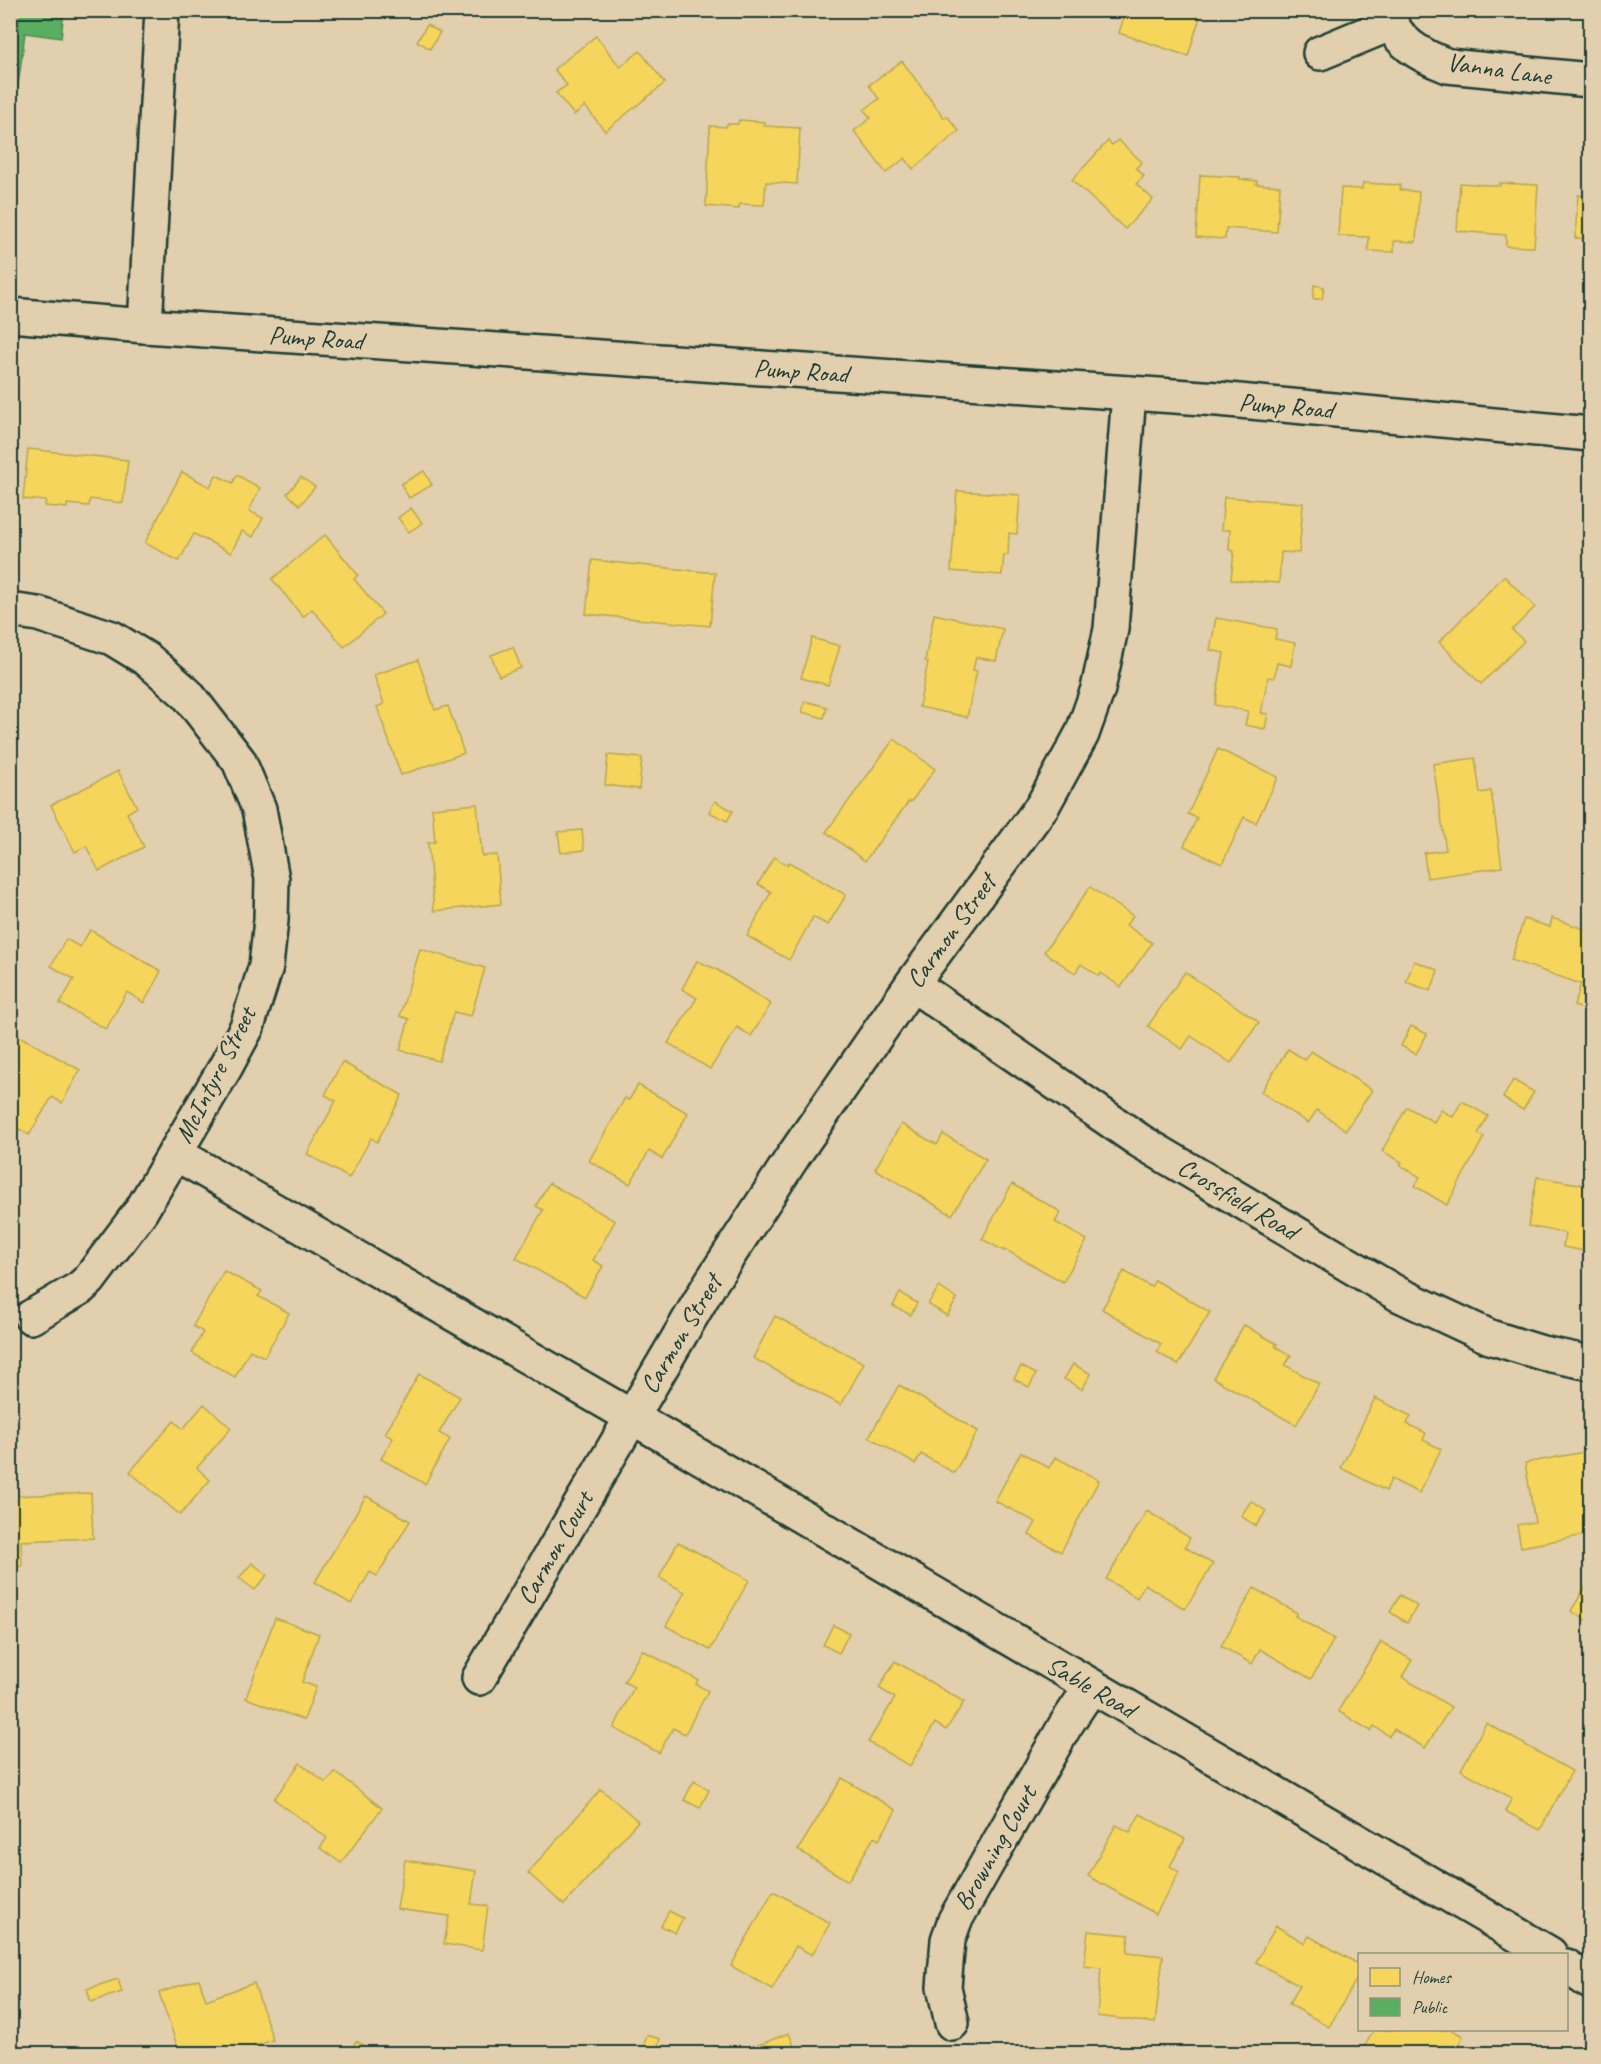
<svg xmlns="http://www.w3.org/2000/svg" width="1601" height="2064" viewBox="0 0 1601 2064" font-family="Caveat,sans-serif">
  <style>
    .homes { fill: #f6d55c; stroke: #b6a750; stroke-width: 1.5 }
    .public { fill: #5aae61; stroke: #488c54; stroke-width: 1.5 }
    .lines { fill: none; stroke-linecap: round; stroke-linejoin: round }
    .minor-casing { stroke: #1f3d34; stroke-width: 38 }
    .major-casing { stroke: #1f3d34; stroke-width: 38 }
    .minor { stroke: #e2cfad; stroke-width: 33 }
    .major { stroke: #e2cfad; stroke-width: 33 }
    .labels { text-anchor: middle; dominant-baseline: central; stroke-width: 6; stroke-linejoin: round; paint-order: stroke }
    .street-label { font-size: 26px; fill: #1f3d34; stroke: #e2cfad }
  </style>
  <rect width="100%" height="100%" fill="#e2cfad"/>
  <filter id="ink" filterUnits="userSpaceOnUse"><feTurbulence type="fractalNoise" baseFrequency=".0167" numOctaves="2"/><feDisplacementMap in="SourceGraphic" scale="12" xChannelSelector="R" yChannelSelector="G"/><feConvolveMatrix kernelMatrix="1 2 1 2 8 2 1 2 1" color-interpolation-filters="sRGB"/></filter>
  <g filter="url(#ink)">
    <g class="homes">
      <path d="M 1126,10 L 1202,10 L 1188,56 L 1119,33 Z"/>
      <path d="M 427,25 L 440,32 L 430,49 L 417,41 Z"/>
      <path d="M 596,36 L 620,67 L 640,51 L 665,83 L 605,131 L 585,106 L 574,115 L 556,93 L 567,85 L 554,69 Z"/>
      <path d="M 902,61 L 944,118 L 947,116 L 959,131 L 913,169 L 905,158 L 886,173 L 854,131 L 871,118 L 864,110 L 879,99 L 869,85 Z"/>
      <path d="M 739,120 L 765,122 L 764,126 L 800,128 L 797,184 L 766,182 L 764,205 L 739,204 L 739,209 L 706,206 L 710,126 L 726,127 L 727,124 L 738,124 Z"/>
      <path d="M 1118,140 L 1142,162 L 1136,168 L 1144,176 L 1136,184 L 1153,199 L 1125,229 L 1072,180 L 1108,141 L 1112,145 Z"/>
      <path d="M 1200,175 L 1240,177 L 1240,179 L 1257,181 L 1256,184 L 1280,186 L 1277,232 L 1226,228 L 1225,239 L 1196,237 Z"/>
      <path d="M 1363,183 L 1400,185 L 1400,190 L 1419,192 L 1416,242 L 1394,241 L 1394,252 L 1368,251 L 1369,237 L 1338,236 L 1341,188 L 1362,189 Z"/>
      <path d="M 1460,183 L 1500,186 L 1500,183 L 1538,185 L 1534,247 L 1506,246 L 1506,235 L 1457,231 Z"/>
      <path d="M 1578,195 L 1590,196 L 1590,239 L 1575,238 Z"/>
      <path d="M 1314,285 L 1324,287 L 1322,299 L 1313,299 Z"/>
      <path d="M 28,449 L 128,460 L 123,503 L 90,499 L 89,506 L 67,504 L 67,508 L 45,506 L 46,501 L 23,499 Z"/>
      <path d="M 424,471 L 432,485 L 409,498 L 401,484 Z"/>
      <path d="M 182,472 L 210,487 L 216,475 L 233,483 L 237,475 L 260,488 L 249,511 L 263,518 L 253,537 L 242,531 L 231,553 L 194,534 L 179,561 L 145,543 Z"/>
      <path d="M 301,477 L 315,487 L 300,505 L 287,494 Z"/>
      <path d="M 957,491 L 1020,495 L 1017,534 L 1009,533 L 1008,555 L 1004,555 L 1002,575 L 951,571 Z"/>
      <path d="M 1224,497 L 1303,503 L 1299,553 L 1281,552 L 1279,583 L 1231,580 L 1234,551 L 1229,550 L 1230,530 L 1221,530 Z"/>
      <path d="M 411,508 L 422,523 L 409,532 L 398,518 Z"/>
      <path d="M 325,535 L 358,575 L 354,579 L 383,614 L 344,647 L 312,609 L 303,617 L 272,579 Z"/>
      <path d="M 592,560 L 715,573 L 710,626 L 586,614 Z"/>
      <path d="M 1504,576 L 1535,607 L 1512,630 L 1524,641 L 1481,684 L 1439,642 Z"/>
      <path d="M 934,614 L 1003,629 L 996,661 L 976,657 L 973,670 L 977,671 L 967,717 L 919,707 L 928,662 L 925,661 Z"/>
      <path d="M 1216,618 L 1277,629 L 1275,639 L 1295,643 L 1291,666 L 1277,663 L 1274,678 L 1268,677 L 1261,713 L 1268,714 L 1265,729 L 1245,725 L 1248,711 L 1215,705 L 1224,653 L 1210,650 Z"/>
      <path d="M 812,638 L 840,646 L 828,685 L 801,678 Z"/>
      <path d="M 513,647 L 521,668 L 499,676 L 491,655 Z"/>
      <path d="M 418,660 L 435,710 L 448,706 L 464,753 L 401,775 L 377,707 L 384,704 L 374,675 Z"/>
      <path d="M 805,701 L 827,707 L 824,718 L 802,712 Z"/>
      <path d="M 894,739 L 935,769 L 911,802 L 909,801 L 865,861 L 826,832 Z"/>
      <path d="M 1218,749 L 1278,777 L 1256,823 L 1244,817 L 1222,864 L 1184,846 L 1197,818 L 1188,814 Z"/>
      <path d="M 608,755 L 642,758 L 639,789 L 605,785 Z"/>
      <path d="M 1475,758 L 1480,793 L 1491,791 L 1502,867 L 1427,878 L 1424,853 L 1446,850 L 1433,764 Z"/>
      <path d="M 118,771 L 137,807 L 127,813 L 144,847 L 99,871 L 86,846 L 75,852 L 51,805 Z"/>
      <path d="M 715,801 L 733,811 L 727,821 L 709,812 Z"/>
      <path d="M 477,804 L 482,856 L 497,855 L 501,904 L 434,911 L 428,843 L 435,842 L 432,808 Z"/>
      <path d="M 582,830 L 584,850 L 561,853 L 558,832 Z"/>
      <path d="M 774,857 L 787,865 L 789,862 L 846,895 L 828,925 L 813,917 L 789,960 L 747,936 L 771,892 L 758,884 Z"/>
      <path d="M 1090,887 L 1133,916 L 1126,925 L 1152,943 L 1121,987 L 1101,973 L 1099,976 L 1081,964 L 1075,973 L 1044,952 Z"/>
      <path d="M 1552,918 L 1590,931 L 1590,1011 L 1574,1006 L 1581,984 L 1511,960 L 1524,919 L 1550,927 Z"/>
      <path d="M 90,930 L 161,971 L 144,1003 L 127,992 L 106,1029 L 60,1004 L 74,979 L 51,966 L 66,939 L 80,947 Z"/>
      <path d="M 420,949 L 485,968 L 471,1016 L 454,1012 L 439,1061 L 400,1050 L 409,1019 L 400,1016 Z"/>
      <path d="M 697,961 L 716,969 L 771,1004 L 751,1036 L 737,1027 L 710,1069 L 668,1043 L 697,998 L 682,989 Z"/>
      <path d="M 1414,961 L 1438,970 L 1431,991 L 1406,982 Z"/>
      <path d="M 1185,972 L 1259,1022 L 1231,1063 L 1191,1036 L 1182,1049 L 1148,1026 Z"/>
      <path d="M 1411,1026 L 1427,1034 L 1416,1054 L 1401,1046 Z"/>
      <path d="M 12,1032 L 80,1070 L 62,1103 L 52,1097 L 29,1135 L 10,1124 L 10,1035 Z"/>
      <path d="M 1288,1049 L 1305,1060 L 1311,1051 L 1372,1090 L 1346,1130 L 1317,1110 L 1308,1123 L 1261,1092 Z"/>
      <path d="M 342,1062 L 402,1095 L 377,1142 L 371,1138 L 349,1178 L 307,1154 L 336,1101 L 325,1095 Z"/>
      <path d="M 1513,1080 L 1534,1092 L 1523,1110 L 1503,1098 Z"/>
      <path d="M 638,1085 L 688,1113 L 662,1159 L 649,1151 L 630,1184 L 589,1161 L 625,1098 L 629,1100 Z"/>
      <path d="M 1462,1101 L 1488,1116 L 1478,1134 L 1484,1137 L 1447,1205 L 1415,1186 L 1420,1177 L 1400,1165 L 1402,1162 L 1382,1151 L 1407,1107 L 1434,1122 L 1441,1110 L 1453,1117 Z"/>
      <path d="M 901,1124 L 937,1145 L 943,1134 L 986,1159 L 952,1215 L 875,1169 Z"/>
      <path d="M 1537,1177 L 1590,1186 L 1590,1252 L 1563,1247 L 1565,1233 L 1528,1226 Z"/>
      <path d="M 549,1183 L 615,1221 L 593,1260 L 603,1266 L 585,1297 L 516,1258 L 543,1210 L 536,1206 Z"/>
      <path d="M 1012,1184 L 1061,1212 L 1055,1222 L 1087,1240 L 1063,1282 L 1004,1249 L 1004,1251 L 982,1239 Z"/>
      <path d="M 224,1271 L 262,1291 L 258,1296 L 289,1313 L 264,1357 L 250,1350 L 235,1377 L 192,1353 L 203,1332 L 193,1326 Z"/>
      <path d="M 1124,1271 L 1151,1287 L 1155,1280 L 1210,1312 L 1178,1365 L 1157,1352 L 1161,1344 L 1102,1309 Z"/>
      <path d="M 939,1287 L 957,1299 L 947,1316 L 928,1304 Z"/>
      <path d="M 900,1293 L 917,1303 L 911,1315 L 893,1306 Z"/>
      <path d="M 775,1316 L 864,1363 L 841,1405 L 753,1358 Z"/>
      <path d="M 1244,1325 L 1277,1344 L 1275,1346 L 1291,1356 L 1285,1365 L 1319,1384 L 1296,1425 L 1213,1378 Z"/>
      <path d="M 1073,1364 L 1091,1374 L 1082,1389 L 1064,1379 Z"/>
      <path d="M 1021,1366 L 1036,1374 L 1029,1387 L 1014,1379 Z"/>
      <path d="M 419,1374 L 460,1397 L 439,1433 L 450,1439 L 425,1484 L 381,1459 L 393,1438 L 385,1434 Z"/>
      <path d="M 899,1385 L 978,1431 L 954,1473 L 921,1454 L 915,1464 L 869,1437 Z"/>
      <path d="M 1375,1398 L 1411,1416 L 1407,1424 L 1426,1433 L 1423,1440 L 1441,1449 L 1419,1493 L 1391,1479 L 1386,1491 L 1341,1468 Z"/>
      <path d="M 204,1404 L 231,1428 L 197,1468 L 210,1480 L 180,1515 L 130,1472 L 174,1421 L 183,1429 Z"/>
      <path d="M 1590,1451 L 1590,1495 L 1589,1496 L 1590,1534 L 1521,1547 L 1517,1525 L 1535,1522 L 1525,1463 Z"/>
      <path d="M 1021,1452 L 1049,1468 L 1055,1457 L 1099,1480 L 1061,1552 L 1029,1535 L 1036,1522 L 995,1501 Z"/>
      <path d="M 91,1493 L 93,1538 L 21,1541 L 22,1566 L 10,1567 L 10,1496 Z"/>
      <path d="M 366,1496 L 410,1521 L 377,1576 L 370,1572 L 351,1604 L 315,1582 Z"/>
      <path d="M 1251,1501 L 1266,1511 L 1256,1526 L 1241,1516 Z"/>
      <path d="M 1147,1511 L 1190,1538 L 1185,1547 L 1213,1564 L 1185,1609 L 1145,1584 L 1137,1598 L 1106,1579 Z"/>
      <path d="M 678,1542 L 749,1580 L 710,1650 L 666,1626 L 685,1592 L 659,1578 Z"/>
      <path d="M 252,1563 L 267,1575 L 255,1590 L 239,1578 Z"/>
      <path d="M 1590,1579 L 1590,1623 L 1571,1611 Z"/>
      <path d="M 1254,1588 L 1297,1613 L 1295,1616 L 1334,1639 L 1311,1679 L 1260,1649 L 1252,1664 L 1221,1646 Z"/>
      <path d="M 1400,1595 L 1417,1606 L 1407,1623 L 1390,1612 Z"/>
      <path d="M 275,1618 L 319,1634 L 302,1682 L 316,1687 L 304,1720 L 246,1698 Z"/>
      <path d="M 833,1625 L 849,1633 L 839,1653 L 823,1645 Z"/>
      <path d="M 1381,1642 L 1412,1660 L 1402,1677 L 1451,1707 L 1425,1748 L 1394,1729 L 1389,1736 L 1374,1726 L 1371,1731 L 1338,1711 Z"/>
      <path d="M 642,1650 L 698,1680 L 696,1684 L 708,1691 L 685,1734 L 673,1728 L 659,1753 L 614,1728 L 634,1687 L 624,1682 Z"/>
      <path d="M 895,1661 L 964,1702 L 946,1730 L 935,1723 L 910,1766 L 868,1742 L 895,1698 L 879,1688 Z"/>
      <path d="M 1486,1723 L 1572,1771 L 1540,1830 L 1505,1811 L 1512,1798 L 1461,1770 Z"/>
      <path d="M 300,1763 L 326,1783 L 335,1772 L 382,1808 L 341,1863 L 320,1848 L 327,1838 L 274,1799 Z"/>
      <path d="M 842,1778 L 896,1810 L 879,1840 L 874,1837 L 848,1881 L 798,1850 Z"/>
      <path d="M 694,1781 L 709,1790 L 700,1808 L 684,1800 Z"/>
      <path d="M 601,1789 L 638,1821 L 564,1905 L 528,1873 Z"/>
      <path d="M 1140,1814 L 1185,1839 L 1170,1866 L 1179,1872 L 1156,1914 L 1088,1876 L 1116,1825 L 1130,1832 Z"/>
      <path d="M 405,1860 L 476,1871 L 471,1904 L 488,1906 L 482,1950 L 444,1944 L 449,1916 L 397,1909 Z"/>
      <path d="M 773,1891 L 830,1923 L 812,1955 L 796,1946 L 772,1989 L 731,1966 Z"/>
      <path d="M 669,1911 L 683,1918 L 675,1933 L 661,1926 Z"/>
      <path d="M 1276,1926 L 1305,1943 L 1309,1936 L 1360,1965 L 1360,1973 L 1329,2027 L 1289,2004 L 1300,1986 L 1256,1962 Z"/>
      <path d="M 1088,1931 L 1129,1935 L 1127,1952 L 1163,1956 L 1155,2023 L 1097,2016 L 1101,1968 L 1084,1966 Z"/>
      <path d="M 118,1979 L 122,1992 L 91,2002 L 87,1989 Z"/>
      <path d="M 199,1979 L 206,2000 L 254,1983 L 273,2040 L 255,2046 L 256,2052 L 252,2054 L 180,2054 L 159,1993 Z"/>
      <path d="M 1374,2030 L 1452,2030 L 1463,2036 L 1454,2054 L 1366,2054 L 1362,2051 Z"/>
      <path d="M 789,2033 L 797,2054 L 735,2054 Z"/>
      <path d="M 647,2035 L 660,2039 L 656,2051 L 643,2048 Z"/>
      <path d="M 356,2041 L 380,2054 L 349,2054 Z"/>
    </g>
    <path class="public" d="M 10,10 L 64,10 L 61,38 L 25,33 L 16,101 L 10,100 Z"/>
    <g class="lines">
      <g class="minor-casing">
        <g id="minor">
          <path d="M 1386,10 C 1395,42 1419,55 1448,66 L 1590,80"/>
          <path d="M 1320,53 L 1390,24"/>
          <path d="M 145,326 L 162,10"/>
          <path d="M 10,610 L 38,614 L 112,638 L 148,660 L 187,694 L 239,761 L 259,809 L 272,879 L 271,920 L 266,966 L 247,1027 L 225,1068 L 141,1211 L 89,1280 L 80,1288 L 31,1317"/>
          <path d="M 912,984 L 1140,1141 L 1398,1294 L 1490,1337 L 1542,1353 L 1590,1363"/>
          <path d="M 175,1153 L 632,1417 L 1550,1954"/>
          <path d="M 479,1678 L 710,1284 L 794,1155 L 912,984 L 1043,805 L 1082,734 L 1098,689 L 1111,629 L 1129,393"/>
          <path d="M 1566,1966 L 1590,1982"/>
          <path d="M 952,2023 L 944,1987 L 948,1940 L 955,1920 L 1065,1726 L 1091,1687"/>
        </g>
      </g>
      <g class="major-casing">
        <path id="major" d="M 10,315 L 145,326 L 1218,399 L 1590,434"/>
      </g>
      <use href="#minor" class="minor"/>
      <use href="#major" class="major"/>
    </g>
  </g>
  <g class="labels">
    <g class="street-label">
      <text transform="translate(1499 69) rotate(8)">Vanna Lane</text>
      <text transform="translate(316 338) rotate(4)">Pump Road</text>
      <text transform="translate(801 371) rotate(4)">Pump Road</text>
      <text transform="translate(1286 406) rotate(5)">Pump Road</text>
      <text transform="translate(951 931) rotate(-54)">Carmon Street</text>
      <text transform="translate(215 1075) rotate(-63)">McIntyre Street</text>
      <text transform="translate(1238 1199) rotate(31)">Crossfield Road</text>
      <text transform="translate(681 1334) rotate(-59)">Carmon Street</text>
      <text transform="translate(555 1548) rotate(-60)">Carmon Court</text>
      <text transform="translate(1091 1687) rotate(30)">Sable Road</text>
      <text transform="translate(995 1848) rotate(-60)">Browning Court</text>
    </g>
  </g>
  <rect width="1601" height="2064" fill="none" stroke="#e2cfad" stroke-width="36"/>
  <rect x="18" y="18" width="1565" height="2028" fill="none" stroke="#1f3d34" stroke-width="2" filter="url(#ink)"/>
  <rect x="1358" y="1953" width="210" height="78" fill="#e2cfad" stroke="#94957d" stroke-width="1.5"/>
  <rect x="1370" y="1968" width="30" height="18" fill="#f6d55c" stroke="#94957d" stroke-width="1.5"/>
  <text x="1412" y="1983" font-size="18" fill="#1f3d34">Homes</text>
  <rect x="1370" y="1998" width="30" height="18" fill="#5aae61" stroke="#94957d" stroke-width="1.5"/>
  <text x="1412" y="2013" font-size="18" fill="#1f3d34">Public</text>
</svg>
